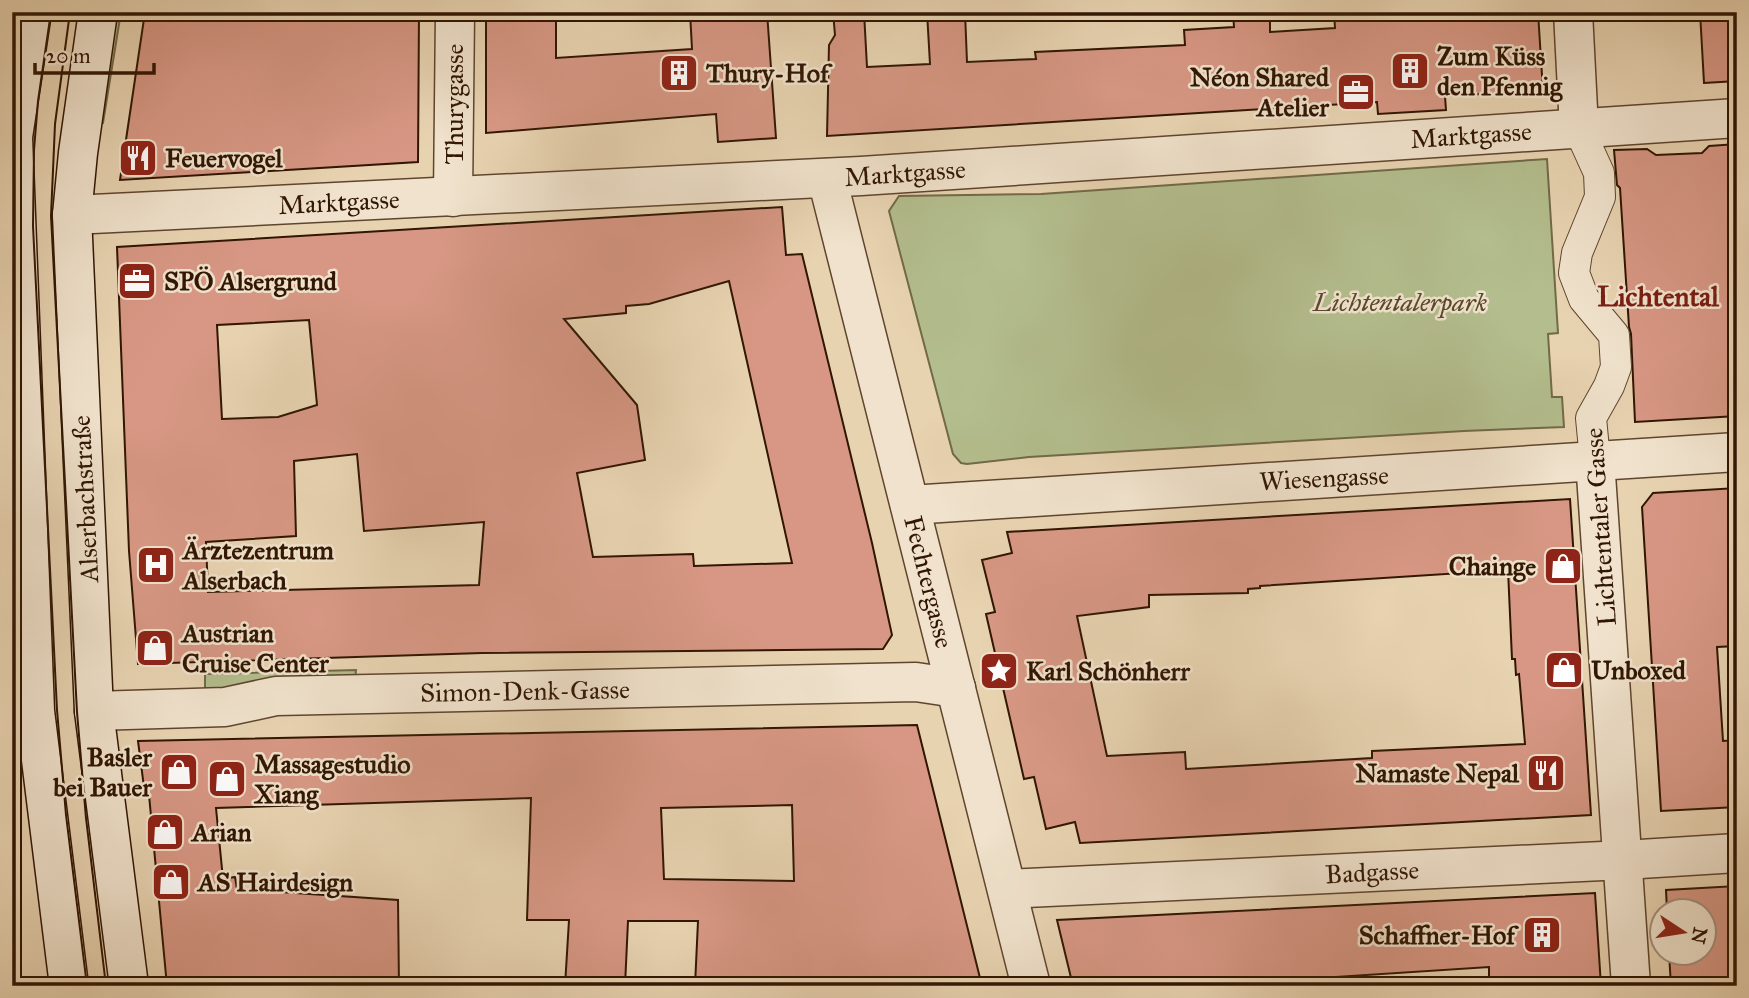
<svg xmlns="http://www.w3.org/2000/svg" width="1749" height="998" viewBox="0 0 1749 998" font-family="'IM FELL Great Primer',serif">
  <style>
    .green { fill: #b3bd8d; stroke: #726a48; stroke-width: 2 }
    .building { fill: #d79784; stroke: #311603; stroke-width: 2; fill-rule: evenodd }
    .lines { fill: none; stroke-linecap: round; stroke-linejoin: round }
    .pedestrian-casing { stroke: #5f452e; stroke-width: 32 }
    .minor-casing { stroke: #5f452e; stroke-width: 41 }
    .secondary-casing { stroke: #311603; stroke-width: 41 }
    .pedestrian { stroke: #f0e2cc; stroke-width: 30 }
    .minor { stroke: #f0e2cc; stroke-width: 38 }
    .secondary { stroke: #f0e2cc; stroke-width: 38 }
    .tram { stroke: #311603; stroke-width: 2 }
    .labels { text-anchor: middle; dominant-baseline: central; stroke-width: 5; stroke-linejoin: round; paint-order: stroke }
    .poi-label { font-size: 26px; font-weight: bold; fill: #311603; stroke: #f0e2cc; text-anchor: start }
    .street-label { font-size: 26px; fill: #311603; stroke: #f0e2cc }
    .park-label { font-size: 26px; font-style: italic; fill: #58482c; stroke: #f0e2cc }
    .neighbourhood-label { font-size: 28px; font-weight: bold; fill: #7a1f14; stroke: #f0e2cc }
  </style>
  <rect width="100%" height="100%" fill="#e8d3b1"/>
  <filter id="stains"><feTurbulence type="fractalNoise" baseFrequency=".00286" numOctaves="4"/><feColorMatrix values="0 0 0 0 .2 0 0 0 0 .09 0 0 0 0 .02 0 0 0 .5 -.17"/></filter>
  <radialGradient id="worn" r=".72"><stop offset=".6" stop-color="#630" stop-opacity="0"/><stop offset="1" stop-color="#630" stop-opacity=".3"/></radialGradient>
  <g class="green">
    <path d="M 110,12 L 121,12 L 103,123 L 93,122 Z"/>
    <path d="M 1547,159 L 1558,333 L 1548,334 L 1552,397 L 1562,397 L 1564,427 L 1464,431 L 1029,457 L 967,464 L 961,463 L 953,454 L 889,211 L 899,196 L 1041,194 Z"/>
    <path d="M 356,670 L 355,681 L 205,691 L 205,674 Z"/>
  </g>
  <g class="building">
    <path d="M 145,12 L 419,12 L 418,162 L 120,180 Z"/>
    <path d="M 486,12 L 556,12 L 556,58 L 692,49 L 690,12 L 767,12 L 776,138 L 718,142 L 716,114 L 486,133 Z"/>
    <path d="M 833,12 L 864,12 L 867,67 L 930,64 L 927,12 L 965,12 L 967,62 L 1036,59 L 1035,52 L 1185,45 L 1184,30 L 1234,27 L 1233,12 L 1270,12 L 1270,32 L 1335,28 L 1334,12 L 1538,12 L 1543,91 L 1445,96 L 1446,110 L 1378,114 L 1377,102 L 827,136 L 829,45 L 835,35 Z"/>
    <path d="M 1700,12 L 1737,12 L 1737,81 L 1704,83 Z"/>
    <path d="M 1737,144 L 1737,416 L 1635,422 L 1631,334 L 1629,327 L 1620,188 L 1617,185 L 1614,150 L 1647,149 L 1656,155 L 1702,153 L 1709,146 Z"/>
    <path d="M 782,207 L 786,255 L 802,254 L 872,543 L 892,635 L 883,649 L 482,653 L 138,664 L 129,551 L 117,247 ZM 729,281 L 792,563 L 694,566 L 693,554 L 593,557 L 577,473 L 645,460 L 637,405 L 564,319 L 626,313 L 626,306 L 649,304 ZM 309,320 L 317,405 L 278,417 L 222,419 L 217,325 ZM 357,454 L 364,531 L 484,522 L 479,585 L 208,592 L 206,542 L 296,536 L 294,461 Z"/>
    <path d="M 1737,488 L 1737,646 L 1717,647 L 1723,741 L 1737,740 L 1737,807 L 1661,811 L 1642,507 L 1653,493 Z"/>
    <path d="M 1570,499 L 1591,815 L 1080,843 L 1075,822 L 1046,829 L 1034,777 L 1024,779 L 986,614 L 995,612 L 982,560 L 1012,553 L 1007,532 ZM 1508,570 L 1512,659 L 1515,659 L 1516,675 L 1519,674 L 1525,744 L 1372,751 L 1372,758 L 1186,769 L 1185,752 L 1107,756 L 1077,616 L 1149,607 L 1149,595 L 1248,593 L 1248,589 L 1260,588 L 1260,586 Z"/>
    <path d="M 917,725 L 982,986 L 695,986 L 698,921 L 628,921 L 625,986 L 565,986 L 569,920 L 527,920 L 531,798 L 216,808 L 223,879 L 235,877 L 237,889 L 398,900 L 399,986 L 167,986 L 149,795 L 145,795 L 138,741 ZM 792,805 L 794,881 L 664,879 L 661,808 Z"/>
    <path d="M 1737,886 L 1737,986 L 1671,986 L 1669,953 L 1704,953 L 1704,911 L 1667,911 L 1666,890 Z"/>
    <path d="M 1595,893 L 1601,986 L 1489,986 L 1489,967 L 1258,982 L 1258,986 L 1073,986 L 1057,920 Z"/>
  </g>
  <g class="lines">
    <g class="pedestrian-casing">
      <path id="pedestrian" d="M 1579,129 L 1599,173 L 1600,197 L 1577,253 L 1574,273 L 1584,299 L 1614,335 L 1616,367 L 1609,386 L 1591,418 L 1595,460"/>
    </g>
    <g class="minor-casing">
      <g id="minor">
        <path d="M 1573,12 L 1579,129"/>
        <path d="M 827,178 L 1031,986"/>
        <path d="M 453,197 L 455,12"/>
        <path d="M 72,215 L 861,176 L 1737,118"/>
        <path d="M 1595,460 L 1631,986"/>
        <path d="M 910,505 L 1737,452"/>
        <path d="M 94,711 L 225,707 L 276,696 L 916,682 L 956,688"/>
        <path d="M 1007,889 L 1624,860 L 1737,853"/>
      </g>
    </g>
    <g class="secondary-casing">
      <g id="secondary">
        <path d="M 32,12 L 13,137 L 35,711 L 69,986"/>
        <path d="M 98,12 L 78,153 L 72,215 L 94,711 L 129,986"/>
      </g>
    </g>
    <use href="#pedestrian" class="pedestrian"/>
    <use href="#minor" class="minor"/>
    <use href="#secondary" class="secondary"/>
    <g class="tram">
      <path d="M 51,12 L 38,101 L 34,150 L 33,226 L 57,710 L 66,815 L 87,986"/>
      <path d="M 70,12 L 55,124 L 51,216 L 77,712 L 86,818 L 106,986"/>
    </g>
  </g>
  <defs>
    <g id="building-square" transform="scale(2.0125)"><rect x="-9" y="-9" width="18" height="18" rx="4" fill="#8f2418" stroke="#f0e2cc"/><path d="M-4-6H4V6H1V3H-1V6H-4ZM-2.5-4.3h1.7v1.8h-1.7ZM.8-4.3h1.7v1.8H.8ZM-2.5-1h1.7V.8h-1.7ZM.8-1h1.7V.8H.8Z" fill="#fff"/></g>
    <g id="office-square" transform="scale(2.0125)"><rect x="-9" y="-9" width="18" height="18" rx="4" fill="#8f2418" stroke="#f0e2cc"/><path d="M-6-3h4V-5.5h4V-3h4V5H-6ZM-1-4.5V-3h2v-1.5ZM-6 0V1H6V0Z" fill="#fff"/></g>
    <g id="restaurant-square" transform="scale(2.0125)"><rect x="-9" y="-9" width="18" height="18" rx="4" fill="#8f2418" stroke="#f0e2cc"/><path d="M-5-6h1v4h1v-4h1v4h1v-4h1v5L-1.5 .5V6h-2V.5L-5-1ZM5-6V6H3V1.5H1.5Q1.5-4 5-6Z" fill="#fff"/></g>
    <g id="hospital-square" transform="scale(2.0125)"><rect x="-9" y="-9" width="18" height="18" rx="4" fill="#8f2418" stroke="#f0e2cc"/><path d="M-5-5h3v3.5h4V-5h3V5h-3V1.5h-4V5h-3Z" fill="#fff"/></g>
    <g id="shop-square" transform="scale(2.0125)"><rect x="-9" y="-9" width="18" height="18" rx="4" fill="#8f2418" stroke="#f0e2cc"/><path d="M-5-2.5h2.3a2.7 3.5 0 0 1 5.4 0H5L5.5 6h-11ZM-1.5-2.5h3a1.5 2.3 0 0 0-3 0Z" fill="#fff"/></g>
    <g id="sight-square" transform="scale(2.0125)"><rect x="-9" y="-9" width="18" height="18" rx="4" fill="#8f2418" stroke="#f0e2cc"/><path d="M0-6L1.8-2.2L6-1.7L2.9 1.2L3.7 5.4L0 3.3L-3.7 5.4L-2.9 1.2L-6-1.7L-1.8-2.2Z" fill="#fff"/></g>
  </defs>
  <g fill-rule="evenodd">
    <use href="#building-square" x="1410" y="71"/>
    <use href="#building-square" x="679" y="73"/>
    <use href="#office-square" x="1356" y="92"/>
    <use href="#restaurant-square" x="138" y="158"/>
    <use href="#office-square" x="137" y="281"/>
    <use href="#hospital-square" x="156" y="565"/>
    <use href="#shop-square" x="1563" y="566"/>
    <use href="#shop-square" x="155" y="648"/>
    <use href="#shop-square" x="1564" y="670"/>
    <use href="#sight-square" x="999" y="671"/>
    <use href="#shop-square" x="179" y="772"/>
    <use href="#restaurant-square" x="1546" y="773"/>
    <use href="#shop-square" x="227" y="779"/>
    <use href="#shop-square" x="165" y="832"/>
    <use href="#shop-square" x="171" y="882"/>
    <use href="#building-square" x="1542" y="935"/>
  </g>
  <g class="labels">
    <g class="poi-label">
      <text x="1437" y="56">Zum Küss<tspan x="1437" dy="30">den Pfennig</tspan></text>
      <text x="706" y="73">Thury-Hof</text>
      <text x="1329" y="77" text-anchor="end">Néon Shared<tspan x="1329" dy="30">Atelier</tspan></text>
      <text x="165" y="158">Feuervogel</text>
      <text x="164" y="281">SPÖ Alsergrund</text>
      <text x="183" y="550">Ärztezentrum<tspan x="183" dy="30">Alserbach</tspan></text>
      <text x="1536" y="566" text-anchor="end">Chainge</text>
      <text x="182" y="633">Austrian<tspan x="182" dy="30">Cruise Center</tspan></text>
      <text x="1591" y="670">Unboxed</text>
      <text x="1026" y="671">Karl Schönherr</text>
      <text x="152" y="757" text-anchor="end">Basler<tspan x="152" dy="30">bei Bauer</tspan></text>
      <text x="254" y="764">Massagestudio<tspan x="254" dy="30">Xiang</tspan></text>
      <text x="1519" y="773" text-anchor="end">Namaste Nepal</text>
      <text x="192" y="832">Arian</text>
      <text x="198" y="882">AS Hairdesign</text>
      <text x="1515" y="935" text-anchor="end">Schaffner-Hof</text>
    </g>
    <g class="street-label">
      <text transform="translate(454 104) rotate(-90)">Thurygasse</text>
      <text transform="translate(1471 135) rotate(-4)">Marktgasse</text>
      <text transform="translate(905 173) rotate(-4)">Marktgasse</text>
      <text transform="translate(339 202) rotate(-3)">Marktgasse</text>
      <text transform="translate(1324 478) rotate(-3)">Wiesengasse</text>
      <text transform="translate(85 499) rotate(-93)">Alserbachstraße</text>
      <text transform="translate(1600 527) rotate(-94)">Lichtentaler Gasse</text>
      <text transform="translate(929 582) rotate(76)">Fechtergasse</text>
      <text transform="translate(525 691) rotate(-1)">Simon-Denk-Gasse</text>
      <text transform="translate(1372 872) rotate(-3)">Badgasse</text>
    </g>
    <g class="park-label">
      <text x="1400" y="302">Lichtentalerpark</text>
    </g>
    <g class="neighbourhood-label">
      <text x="1658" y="296">Lichtental</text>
    </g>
  </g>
  <rect width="1749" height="998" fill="none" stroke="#e8d3b1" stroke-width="42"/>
  <rect x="14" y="14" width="1721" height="970" fill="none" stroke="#311603" stroke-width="3.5"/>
  <rect x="21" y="21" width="1707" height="956" fill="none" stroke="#311603" stroke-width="2"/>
  <g transform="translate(1683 932) rotate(102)"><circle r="33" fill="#f0e2cc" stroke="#a4907c" stroke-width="2"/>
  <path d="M0-5L12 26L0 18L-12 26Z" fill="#8f2418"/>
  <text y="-10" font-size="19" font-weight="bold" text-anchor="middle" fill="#311603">N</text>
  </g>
  <path d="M35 63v10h119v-10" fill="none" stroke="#311603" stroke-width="3.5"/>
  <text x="46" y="63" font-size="21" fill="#311603" stroke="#f0e2cc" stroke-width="5" paint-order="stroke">20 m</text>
  <rect width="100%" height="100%" filter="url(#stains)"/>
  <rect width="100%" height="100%" fill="url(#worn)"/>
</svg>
